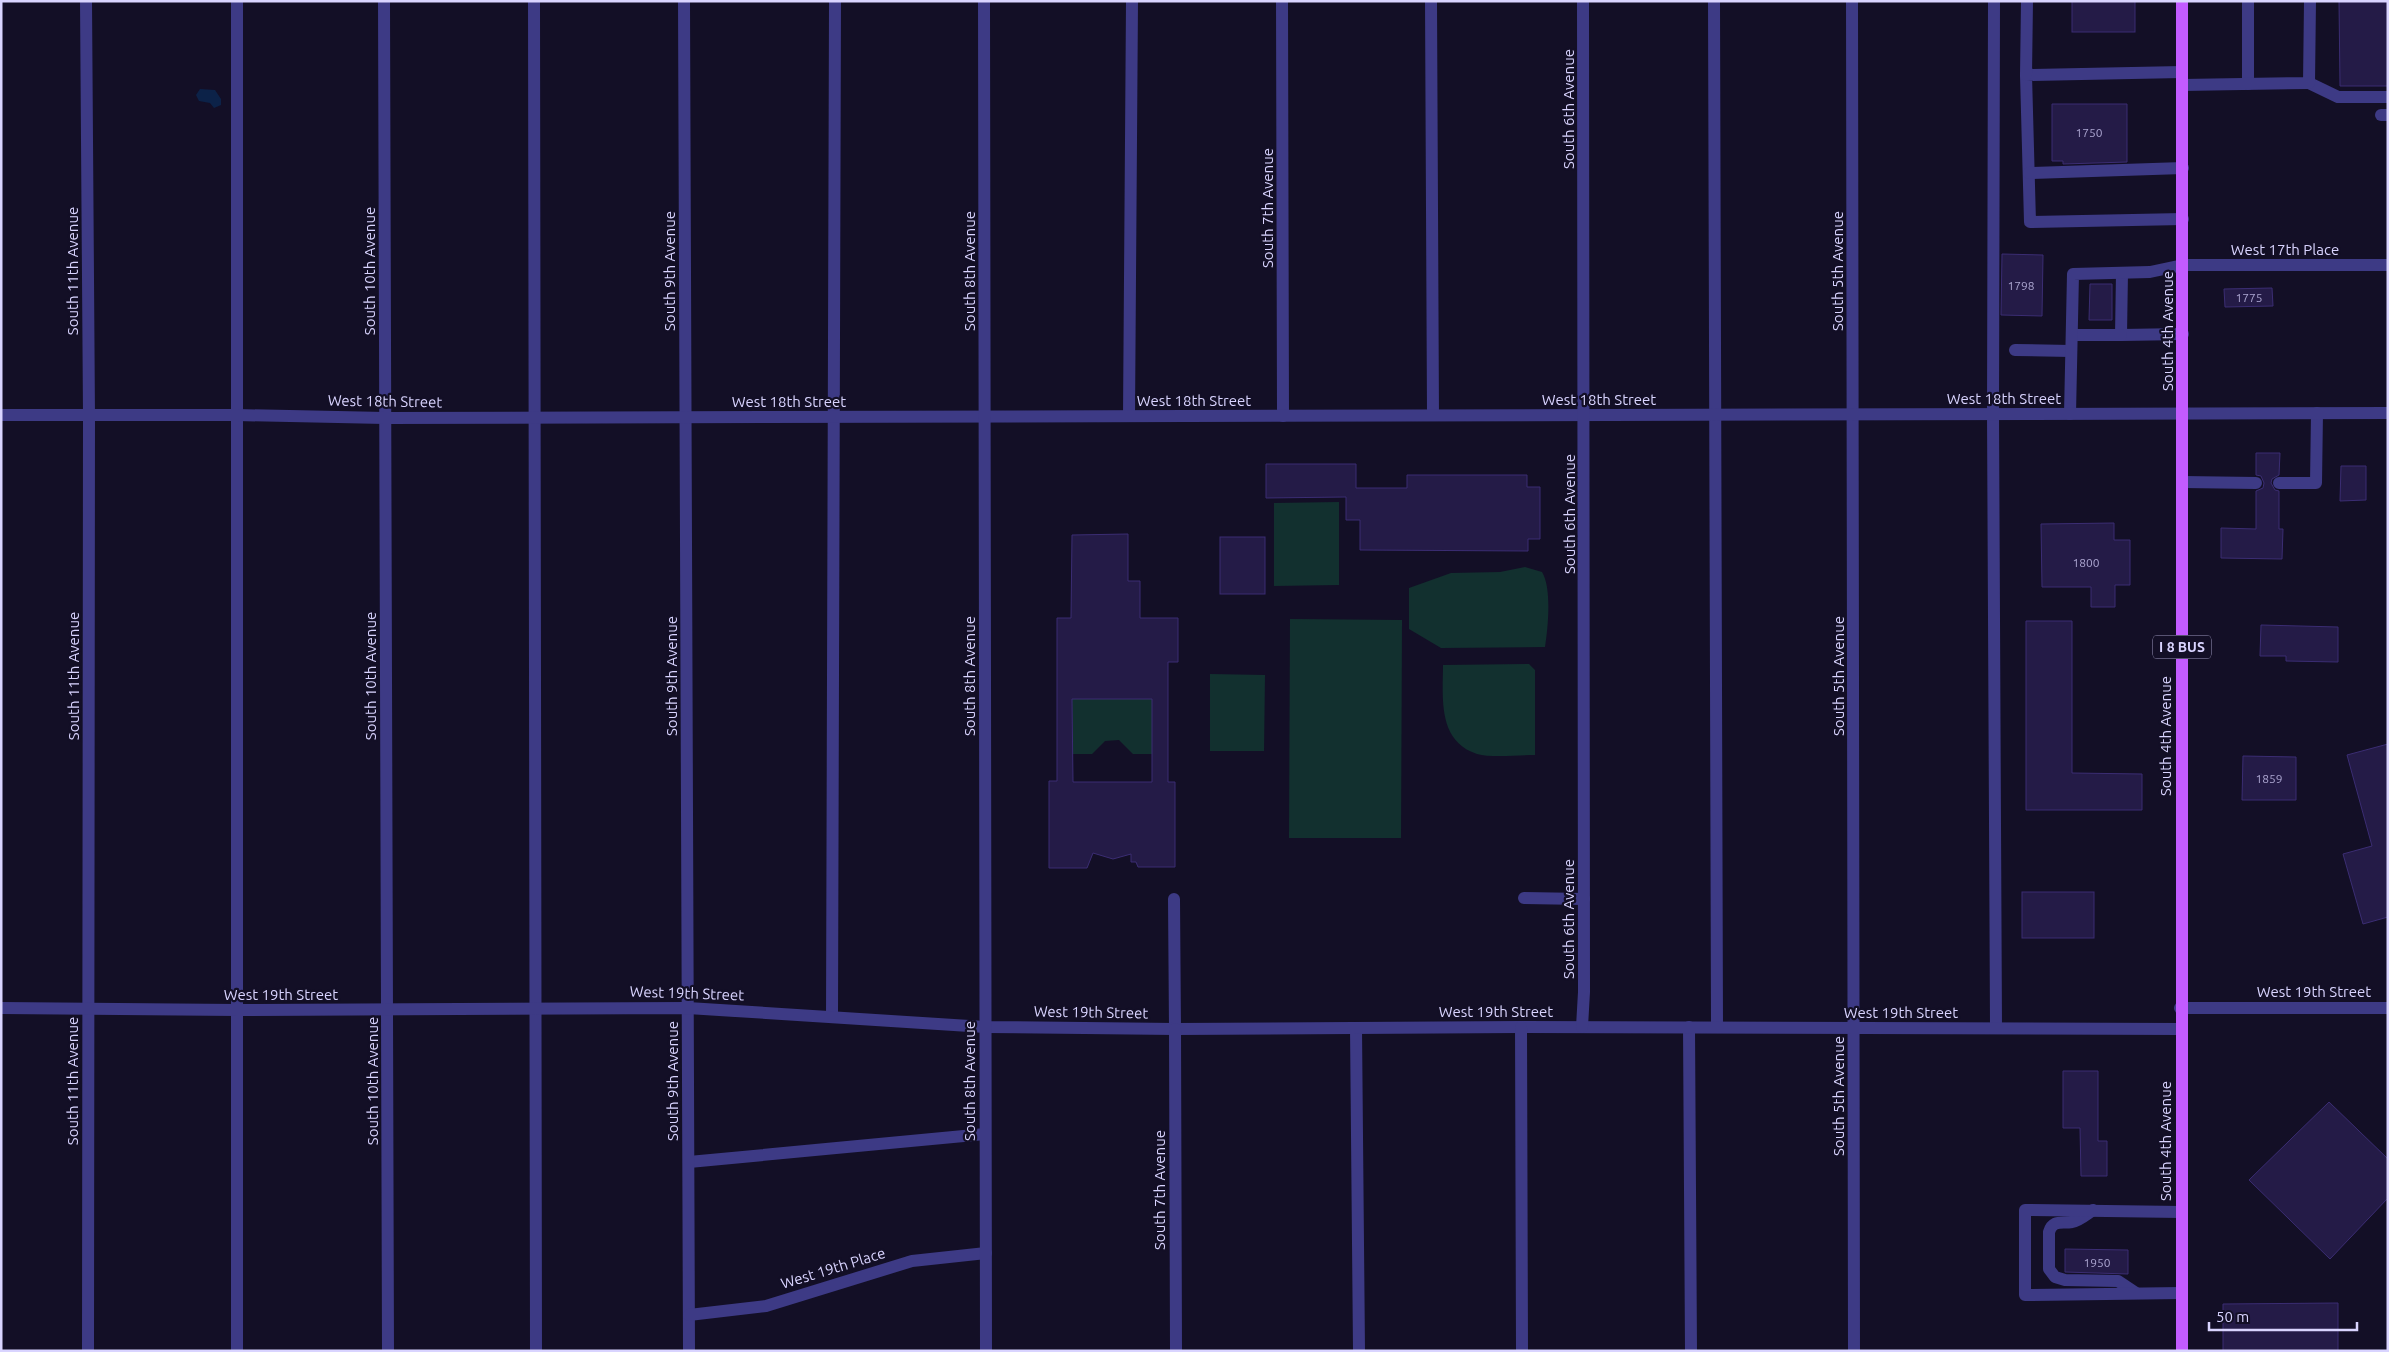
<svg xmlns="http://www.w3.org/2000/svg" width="2389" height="1352" viewBox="0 0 2389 1352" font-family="Ubuntu,sans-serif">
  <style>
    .green { fill: #12302f }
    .water { fill: #0c2248 }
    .building { fill: #241b47; stroke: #3b2d73; fill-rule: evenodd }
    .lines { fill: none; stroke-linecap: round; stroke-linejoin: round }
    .service { stroke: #3d3a85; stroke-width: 12 }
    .minor { stroke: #3d3a85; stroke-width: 12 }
    .tertiary { stroke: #3d3a85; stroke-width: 12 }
    .primary { stroke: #c25bff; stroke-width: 12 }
    .labels { text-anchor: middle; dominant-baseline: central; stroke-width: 4.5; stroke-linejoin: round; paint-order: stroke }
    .number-label { font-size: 12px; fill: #aca6d1 }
    .shield { fill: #130f26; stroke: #9e99be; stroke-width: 1 }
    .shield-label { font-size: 14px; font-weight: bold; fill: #d9d4ff }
    .street-label { font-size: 15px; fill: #d9d4ff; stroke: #130f26 }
  </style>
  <rect width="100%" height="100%" fill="#130f26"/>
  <g class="green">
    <path d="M 1339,502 L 1339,585 L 1274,586 L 1274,503 Z"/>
    <path d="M 1525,567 L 1542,572 C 1552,588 1548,628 1545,647 L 1441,648 L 1409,629 L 1409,588 L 1451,573 L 1500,572 Z"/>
    <path d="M 1290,619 L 1402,620 L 1401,838 L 1289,838 Z"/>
    <path d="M 1529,664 L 1535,670 L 1535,755 C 1519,755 1491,758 1477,754 C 1437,741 1443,697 1443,665 Z"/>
    <path d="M 1210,674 L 1265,675 L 1264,751 L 1210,751 Z"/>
    <path d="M 1072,699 L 1152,699 L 1152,754 L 1133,754 L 1119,740 L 1105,741 L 1092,754 L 1073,754 Z"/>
  </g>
  <path class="water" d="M 200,89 L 215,90 L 221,99 L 221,105 L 214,108 L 210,103 L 199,101 L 196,95 Z"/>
  <g class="building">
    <rect x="2072" y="1" width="63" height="31"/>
    <path d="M 2339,1 L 2388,1 L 2388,86 L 2340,86 Z"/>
    <path d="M 2052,104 L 2127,104 L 2127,162 L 2063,164 L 2063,161 L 2052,161 Z"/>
    <path d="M 2002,254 L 2043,255 L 2042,316 L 2001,315 Z"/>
    <path d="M 2090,284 L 2112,284 L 2112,320 L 2089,320 Z"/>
    <path d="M 2272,288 L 2273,306 L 2225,307 L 2224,289 Z"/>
    <path d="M 2256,453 L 2280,453 L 2279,475 L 2272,479 L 2271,483 L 2275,490 L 2279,491 L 2279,529 L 2283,529 L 2282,559 L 2221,558 L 2221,528 L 2256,529 L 2256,491 L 2263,488 L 2264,483 L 2261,476 L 2256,475 Z"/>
    <path d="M 1266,464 L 1356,464 L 1356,488 L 1407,488 L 1407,475 L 1527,475 L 1527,487 L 1540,487 L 1540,539 L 1528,539 L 1528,551 L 1360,550 L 1360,520 L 1346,520 L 1346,497 L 1266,498 Z"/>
    <path d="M 2341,466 L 2366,466 L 2366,500 L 2340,501 Z"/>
    <path d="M 2114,523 L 2114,540 L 2130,540 L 2130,585 L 2115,585 L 2115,607 L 2091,607 L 2091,587 L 2042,587 L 2041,524 Z"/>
    <path d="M 1128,534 L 1128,581 L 1140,581 L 1140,618 L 1178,618 L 1178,662 L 1168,662 L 1168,782 L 1175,782 L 1175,867 L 1138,867 L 1136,862 L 1131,862 L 1131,854 L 1113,859 L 1093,853 L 1087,868 L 1049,868 L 1049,781 L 1057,781 L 1057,618 L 1071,618 L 1072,535 ZM 1072,699 L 1152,699 L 1152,782 L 1073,782 Z"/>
    <rect x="1220" y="537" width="45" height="57"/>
    <path d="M 2026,621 L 2072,621 L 2072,773 L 2142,774 L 2142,810 L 2026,810 Z"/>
    <path d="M 2261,625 L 2338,627 L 2338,662 L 2286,661 L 2286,656 L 2260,656 Z"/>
    <path d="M 2388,744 L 2388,917 L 2363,924 L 2343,854 L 2372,846 L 2347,755 Z"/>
    <path d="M 2243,756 L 2296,757 L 2296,800 L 2242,800 Z"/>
    <rect x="2022" y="892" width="72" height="46"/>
    <path d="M 2063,1071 L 2098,1071 L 2098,1141 L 2107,1141 L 2107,1176 L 2081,1176 L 2080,1128 L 2063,1128 Z"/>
    <path d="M 2329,1102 L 2388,1159 L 2388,1198 L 2330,1259 L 2249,1180 Z"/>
    <path d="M 2065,1249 L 2128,1250 L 2128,1274 L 2065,1272 Z"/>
    <path d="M 2338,1303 L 2338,1351 L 2223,1351 L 2223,1304 Z"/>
  </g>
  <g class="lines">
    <g class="service">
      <path d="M 237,1 L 237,1351"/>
      <path d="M 534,1 L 536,1351"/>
      <path d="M 1431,1 L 1433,415"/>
      <path d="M 1714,1 L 1717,1027"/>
      <path d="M 1994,1 L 1993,414 L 1996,1028"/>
      <path d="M 2182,72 L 2026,75 L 2030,222 L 2183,219"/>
      <path d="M 2026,75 L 2027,1"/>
      <path d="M 2309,83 L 2338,97 L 2388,97"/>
      <path d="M 2248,84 L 2248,1"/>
      <path d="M 2182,85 L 2309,83 L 2310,1"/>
      <path d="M 2381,115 L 2388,115"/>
      <path d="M 2029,173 L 2183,168"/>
      <path d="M 2122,273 L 2121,335 L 2183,334"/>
      <path d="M 2072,335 L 2121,335"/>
      <path d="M 2015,350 L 2071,351"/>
      <path d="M 2070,414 L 2073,274 L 2150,272 L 2183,265"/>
      <path d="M 1129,416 L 1132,1"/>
      <path d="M 2183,482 L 2256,483"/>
      <path d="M 2279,483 L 2316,483 L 2317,413"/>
      <path d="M 1524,898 L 1584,899"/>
      <path d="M 1174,899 L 1175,1029"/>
      <path d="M 832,1016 L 835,1"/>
      <path d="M 1689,1027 L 1691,1351"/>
      <path d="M 1356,1028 L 1359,1351"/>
      <path d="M 689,1162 L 985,1134"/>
      <path d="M 2093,1210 C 2087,1214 2079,1221 2072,1222 C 2062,1224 2053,1219 2049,1232 L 2049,1269 L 2055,1277 L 2065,1280 L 2118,1281 L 2136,1293"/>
      <path d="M 2181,1212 L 2025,1210 L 2025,1295 L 2181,1293"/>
    </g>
    <g class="minor">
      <path d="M 86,1 L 89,416 L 88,1351"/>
      <path d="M 384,1 L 388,1351"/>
      <path d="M 684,1 L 689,1351"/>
      <path d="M 1282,1 L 1283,416"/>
      <path d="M 1852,1 L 1854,1351"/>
      <path d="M 2183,265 L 2388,265"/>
      <path d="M 1,415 L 237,415 L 385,418 L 2388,413"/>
      <path d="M 1,1008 L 237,1010 L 688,1008 L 985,1027 L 1175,1029 L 1521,1027 L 2181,1029"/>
      <path d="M 2180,1008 L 2388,1008"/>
      <path d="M 1521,1027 L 1522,1351"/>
      <path d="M 1582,1027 L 1584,992 L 1583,1"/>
      <path d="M 1175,1029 L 1176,1351"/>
      <path d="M 689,1315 L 766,1306 L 912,1261 L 986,1253"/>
    </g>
    <path class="tertiary" d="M 984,1 L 986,1351"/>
    <path class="primary" d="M 2182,1351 L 2182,1"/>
  </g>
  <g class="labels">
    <g class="number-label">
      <text x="2089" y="132">1750</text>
      <text x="2021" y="285">1798</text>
      <text x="2249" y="297">1775</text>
      <text x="2086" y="562">1800</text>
      <text x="2269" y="778">1859</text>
      <text x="2097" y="1262">1950</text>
    </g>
    <rect class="shield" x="2153" y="635.5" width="58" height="23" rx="4"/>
    <g class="shield-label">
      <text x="2182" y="647">I 8 BUS</text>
    </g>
    <g class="street-label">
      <text transform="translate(1568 109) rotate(-90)">South 6th Avenue</text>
      <text transform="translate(1267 208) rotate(-90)">South 7th Avenue</text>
      <text x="2285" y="249">West 17th Place</text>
      <text transform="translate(72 271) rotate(-90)">South 11th Avenue</text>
      <text transform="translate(369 271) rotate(-90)">South 10th Avenue</text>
      <text transform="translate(669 271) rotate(-90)">South 9th Avenue</text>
      <text transform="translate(969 271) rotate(-90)">South 8th Avenue</text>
      <text transform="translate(1837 271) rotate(-90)">South 5th Avenue</text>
      <text transform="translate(2167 331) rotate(-90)">South 4th Avenue</text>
      <text x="2004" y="398">West 18th Street</text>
      <text x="1599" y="399">West 18th Street</text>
      <text x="1194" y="400">West 18th Street</text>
      <text transform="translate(385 401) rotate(1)">West 18th Street</text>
      <text x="789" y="401">West 18th Street</text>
      <text transform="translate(1569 514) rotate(-90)">South 6th Avenue</text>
      <text transform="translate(73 676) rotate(-90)">South 11th Avenue</text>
      <text transform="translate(370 676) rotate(-90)">South 10th Avenue</text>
      <text transform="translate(671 676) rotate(-90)">South 9th Avenue</text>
      <text transform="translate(969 676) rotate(-90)">South 8th Avenue</text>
      <text transform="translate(1838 676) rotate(-90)">South 5th Avenue</text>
      <text transform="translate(2165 736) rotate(-90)">South 4th Avenue</text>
      <text transform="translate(1568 919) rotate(-90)">South 6th Avenue</text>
      <text x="2314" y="991">West 19th Street</text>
      <text transform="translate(687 993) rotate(2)">West 19th Street</text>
      <text x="281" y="994">West 19th Street</text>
      <text x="1496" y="1011">West 19th Street</text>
      <text transform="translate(1091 1012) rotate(1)">West 19th Street</text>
      <text x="1901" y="1012">West 19th Street</text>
      <text transform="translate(72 1081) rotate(-90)">South 11th Avenue</text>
      <text transform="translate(372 1081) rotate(-90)">South 10th Avenue</text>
      <text transform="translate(672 1081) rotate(-90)">South 9th Avenue</text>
      <text transform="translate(969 1081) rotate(-90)">South 8th Avenue</text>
      <text transform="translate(1838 1096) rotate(-90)">South 5th Avenue</text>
      <text transform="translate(2165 1141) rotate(-90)">South 4th Avenue</text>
      <text transform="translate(1159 1190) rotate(-90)">South 7th Avenue</text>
      <text transform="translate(833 1268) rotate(-17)">West 19th Place</text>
    </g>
  </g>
  <rect width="2389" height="1352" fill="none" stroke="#d9d4ff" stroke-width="5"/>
  <path d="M2209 1322v8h148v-8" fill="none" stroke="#d9d4ff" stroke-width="2.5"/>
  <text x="2216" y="1322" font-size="15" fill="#d9d4ff" stroke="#130f26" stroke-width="4" paint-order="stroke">50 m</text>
</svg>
